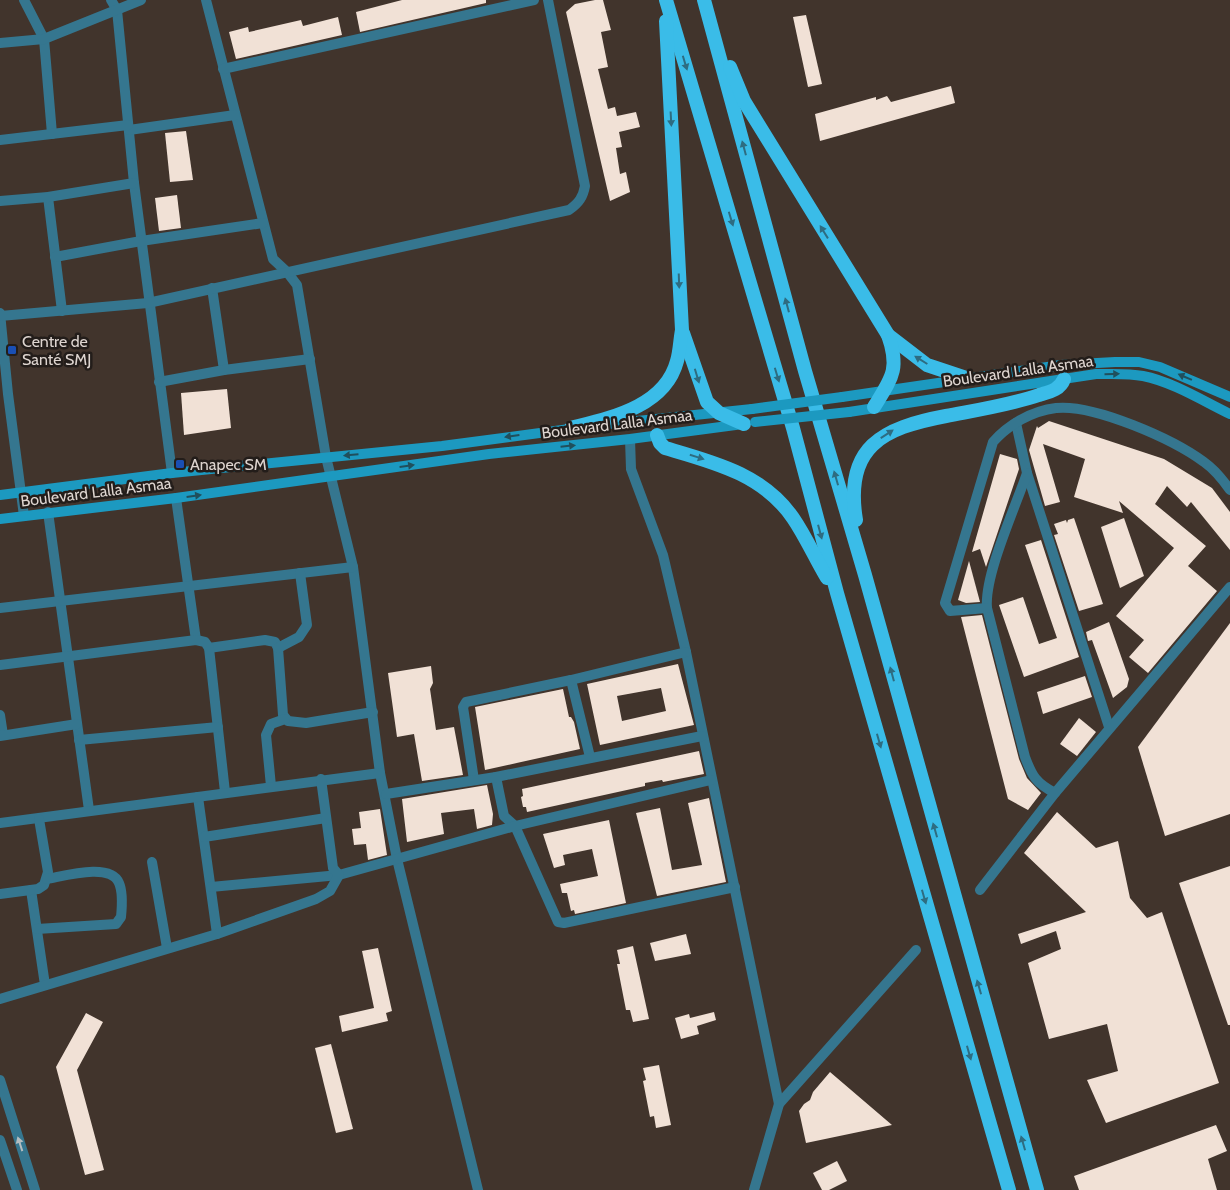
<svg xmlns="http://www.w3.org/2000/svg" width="1230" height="1190" viewBox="0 0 1230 1190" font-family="Cabin,sans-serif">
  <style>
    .building { fill: #f1e1d6; fill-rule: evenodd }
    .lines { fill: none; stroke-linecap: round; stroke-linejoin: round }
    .minor { stroke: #35768f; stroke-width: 10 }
    .tertiary { stroke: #35768f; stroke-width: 10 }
    .secondary { stroke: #1c99c0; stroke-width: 10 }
    .trunk { stroke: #3abce8; stroke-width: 14 }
    .secondary-bridge { stroke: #1c99c0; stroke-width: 10 }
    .oneway { fill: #2e6c81 }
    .oneway2 { fill: #204f5c }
    .oneway3 { fill: #b4bdc0 }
    .transit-dot { fill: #1a4fb4; stroke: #231d1a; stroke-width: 2 }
    .labels { text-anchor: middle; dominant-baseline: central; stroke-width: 5; stroke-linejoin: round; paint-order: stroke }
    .poi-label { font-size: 16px; fill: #ded5d0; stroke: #231d1a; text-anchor: start }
    .street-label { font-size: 16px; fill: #ded5d0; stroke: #231d1a }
  </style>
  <rect width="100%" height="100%" fill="#41342c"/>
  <g class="building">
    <path d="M 402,0 L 486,0 L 486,3 L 360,32 L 356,12 Z"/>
    <path d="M 595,0 L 603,0 L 611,30 L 601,32 L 608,67 L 598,69 L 608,109 L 615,107 L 617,116 L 636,112 L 640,127 L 619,132 L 622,147 L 616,148 L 620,174 L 626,172 L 630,192 L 610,201 L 566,12 L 575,4 Z"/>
    <path d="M 806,15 L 822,84 L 808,87 L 793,17 Z"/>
    <path d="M 338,17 L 342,35 L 236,59 L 229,32 L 248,27 L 249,32 L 301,20 L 303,26 Z"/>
    <path d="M 951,86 L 955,103 L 820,141 L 815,114 L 876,97 L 876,100 L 887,96 L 891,102 Z"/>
    <path d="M 186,131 L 193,180 L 170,182 L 165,133 Z"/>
    <path d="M 177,195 L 181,228 L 159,231 L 155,198 Z"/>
    <path d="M 227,389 L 231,428 L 184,435 L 181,393 Z"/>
    <path d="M 1049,421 L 1164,459 L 1212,488 L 1230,512 L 1230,550 L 1191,502 L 1187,507 L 1167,486 L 1155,504 L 1206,546 L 1188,566 L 1217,591 L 1148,673 L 1129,657 L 1144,640 L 1116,616 L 1174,548 L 1119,501 L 1123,513 L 1074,497 L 1085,459 L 1043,444 L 1060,502 L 1045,506 L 1029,450 L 1037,426 L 1038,428 Z"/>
    <path d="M 1000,454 L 1017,459 L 1019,469 L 986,567 L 980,549 L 972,552 Z"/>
    <path d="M 1074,518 L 1103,604 L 1079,611 L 1054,535 L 1058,534 L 1054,524 L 1066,520 L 1067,523 L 1068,520 Z"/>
    <path d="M 1124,518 L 1144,576 L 1120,588 L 1101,527 Z"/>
    <path d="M 1041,540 L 1079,657 L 1024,677 L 999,605 L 1023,597 L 1039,644 L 1057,638 L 1025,545 Z"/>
    <path d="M 969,561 L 980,602 L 966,603 L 958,600 Z"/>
    <path d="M 982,615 L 1019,759 L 1027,778 L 1041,793 L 1028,810 L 1008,799 L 961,617 Z"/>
    <path d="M 1109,622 L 1129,679 L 1127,687 L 1113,698 L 1092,640 L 1088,641 L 1086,632 Z"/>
    <path d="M 1230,623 L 1230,814 L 1165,836 L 1138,747 Z"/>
    <path d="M 678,664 L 694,725 L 600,745 L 587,684 ZM 661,688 L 666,711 L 622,721 L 617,696 Z"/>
    <path d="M 431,666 L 433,683 L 430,689 L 436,730 L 454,727 L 463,775 L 422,781 L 414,734 L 397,737 L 388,673 Z"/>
    <path d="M 1085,676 L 1092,697 L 1043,714 L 1037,692 Z"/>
    <path d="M 563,689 L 569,717 L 571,717 L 574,722 L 580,749 L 485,770 L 475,707 Z"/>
    <path d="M 1079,718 L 1096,732 L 1077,756 L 1060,744 Z"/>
    <path d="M 699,751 L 704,774 L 663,782 L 662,780 L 645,783 L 645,786 L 527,812 L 526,807 L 523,807 L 521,797 L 523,796 L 522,789 Z"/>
    <path d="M 487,785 L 493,814 L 492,825 L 477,829 L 474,809 L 441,813 L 444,834 L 407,842 L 402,799 Z"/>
    <path d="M 709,798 L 726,882 L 657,896 L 636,813 L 660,808 L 672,870 L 702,865 L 688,803 Z"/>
    <path d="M 380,809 L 387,855 L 368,860 L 366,844 L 354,845 L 352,829 L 361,828 L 359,812 Z"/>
    <path d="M 1057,812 L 1096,848 L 1118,841 L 1130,898 L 1147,918 L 1162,912 L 1219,1083 L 1106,1123 L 1087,1080 L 1118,1071 L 1107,1024 L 1049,1039 L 1028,963 L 1061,949 L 1056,931 L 1021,944 L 1018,934 L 1086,912 L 1024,853 Z"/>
    <path d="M 609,820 L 626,903 L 575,914 L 574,910 L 571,911 L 567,893 L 562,893 L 560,884 L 598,876 L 592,849 L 563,855 L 565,865 L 554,868 L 543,834 Z"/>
    <path d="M 1230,866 L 1230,1025 L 1228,1025 L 1179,883 Z"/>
    <path d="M 686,934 L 691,954 L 655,961 L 650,943 Z"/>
    <path d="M 633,946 L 649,1019 L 633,1022 L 630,1010 L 626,1010 L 617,964 L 620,964 L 617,950 Z"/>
    <path d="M 378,948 L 392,1011 L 386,1013 L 388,1021 L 342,1032 L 339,1016 L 374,1008 L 362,951 Z"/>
    <path d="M 714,1012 L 716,1020 L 697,1026 L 699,1034 L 681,1039 L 675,1018 L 689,1014 L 690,1018 Z"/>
    <path d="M 86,1013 L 103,1022 L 77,1070 L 104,1170 L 85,1175 L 56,1067 Z"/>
    <path d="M 331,1044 L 353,1129 L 336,1133 L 315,1048 Z"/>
    <path d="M 659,1065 L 671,1125 L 656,1128 L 654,1116 L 650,1117 L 643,1081 L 646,1080 L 643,1068 Z"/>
    <path d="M 830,1072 L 892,1125 L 806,1143 L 799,1111 L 804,1104 L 810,1100 L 813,1092 Z"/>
    <path d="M 1216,1125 L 1227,1151 L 1208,1159 L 1217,1190 L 1079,1190 L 1074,1176 Z"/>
    <path d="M 837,1161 L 847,1181 L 829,1190 L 822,1190 L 813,1173 Z"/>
  </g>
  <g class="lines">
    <g class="minor">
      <path d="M 24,0 L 44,39 L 52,134"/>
      <path d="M 111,0 L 117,10 L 134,183 L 172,473"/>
      <path d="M 206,0 L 273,259 L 287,272 L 297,285 L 326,457 L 353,567 L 380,773 L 397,859 L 478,1190"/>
      <path d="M 0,43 L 44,39 L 141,0"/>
      <path d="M 223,69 L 534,0"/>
      <path d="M 129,130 L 235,115"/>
      <path d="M 0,140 L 128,125"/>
      <path d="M 48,197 L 62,311"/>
      <path d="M 0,201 L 48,197 L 134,183"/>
      <path d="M 55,257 L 141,241 L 263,223"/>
      <path d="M 212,288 L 224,370"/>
      <path d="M 0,313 L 8,394 L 24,516"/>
      <path d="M 0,316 L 148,303 L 569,210 C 579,203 583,197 585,186 L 548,0"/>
      <path d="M 159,382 L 224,370 L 310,359"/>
      <path d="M 1016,423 L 1027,473 L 1109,727"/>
      <path d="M 630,439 L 631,469 L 663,555 L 686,652 L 779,1104"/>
      <path d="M 1027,473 C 1016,506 984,575 987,608 L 1025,757 C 1032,776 1036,783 1055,793"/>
      <path d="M 176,498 L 196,640"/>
      <path d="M 48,512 L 89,810"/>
      <path d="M 0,608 L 353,567"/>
      <path d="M 987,608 L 950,611 L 945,603 L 993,442 C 1009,424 1032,411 1056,408 C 1094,404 1173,439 1204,462 C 1214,469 1223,480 1230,490"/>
      <path d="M 209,648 L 265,640 L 275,642 L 278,648 L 283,715 L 288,721 L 306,723 L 373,712"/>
      <path d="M 278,648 L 299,637 L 307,625 L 300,573"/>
      <path d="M 0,665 L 196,640 L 205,642 L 209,648 L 225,792"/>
      <path d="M 571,680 L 590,757"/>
      <path d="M 0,715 L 3,735"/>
      <path d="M 0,736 L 77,724"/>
      <path d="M 79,740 L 218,727"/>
      <path d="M 496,777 L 504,816 L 515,826 L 558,922 L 564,923 L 735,887"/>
      <path d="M 474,780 L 463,707 L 466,702 L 571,680 L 686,652"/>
      <path d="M 271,786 L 266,735 L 271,724 L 285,719"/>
      <path d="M 386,794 L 496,777 L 702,736"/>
      <path d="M 198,797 L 217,934"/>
      <path d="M 0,823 L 380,773"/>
      <path d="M 204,837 L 326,818"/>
      <path d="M 152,862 L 167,948"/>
      <path d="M 211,887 L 339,875 L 515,826 L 711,780"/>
      <path d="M 31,890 L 45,985"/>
      <path d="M 980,890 L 1055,793 L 1230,587"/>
      <path d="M 0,894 L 38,889 L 44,885 L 48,872 L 39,819"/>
      <path d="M 37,929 L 116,924 L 121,917 C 122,907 123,892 119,883 C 111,862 64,876 47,879"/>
      <path d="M 0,999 L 217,934 L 316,899 L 330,891 L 339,875 L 333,868 L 321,779"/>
      <path d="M 754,1190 L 779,1104 L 916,950"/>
    </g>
    <g class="tertiary">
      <path d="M 0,1080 L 35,1190"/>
      <path d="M 0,1140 L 17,1190"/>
    </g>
    <g class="secondary">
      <path d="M 842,397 L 1061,365 L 1115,362 L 1139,362 L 1160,367 L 1230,397"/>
      <path d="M 849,412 L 1096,374 C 1112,374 1128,373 1143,376 C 1173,382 1203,401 1230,414"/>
      <path d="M 599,425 L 752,409"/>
      <path d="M 0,495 L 172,473 L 442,446 L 577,428"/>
      <path d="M 0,519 L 176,498 L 489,454 L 630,439 L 743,424"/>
    </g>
    <g class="trunk">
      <path d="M 666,0 L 793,428 L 837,593 L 1009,1190"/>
      <path d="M 704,0 L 805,371 L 865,575 L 1037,1190"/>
      <path d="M 730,67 L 744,101 L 888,335 L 927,365 L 966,378"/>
      <path d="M 683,333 L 707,402 L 719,413 L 744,424"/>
      <path d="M 874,407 C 892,378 900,369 888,335"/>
      <path d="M 571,428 C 610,418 665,407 677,361 C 680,351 680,340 682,330 L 666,21"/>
      <path d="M 657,435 L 660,443 L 665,448 C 713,462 763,474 793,518 C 806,537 815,558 827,578"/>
      <path d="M 856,520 C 844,447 882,428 946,416 C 977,410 1010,405 1039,395 C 1049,392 1060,390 1064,379"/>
    </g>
    <g class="secondary-bridge">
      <path d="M 752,409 L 842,397"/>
      <path d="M 755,422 L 849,412"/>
    </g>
  </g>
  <defs><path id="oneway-solid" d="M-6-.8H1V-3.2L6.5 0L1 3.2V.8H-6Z" transform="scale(1.25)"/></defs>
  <g class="oneway">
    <use href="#oneway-solid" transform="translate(685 63) rotate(73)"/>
    <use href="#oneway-solid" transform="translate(671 119) rotate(87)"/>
    <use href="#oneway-solid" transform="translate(744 148) rotate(-105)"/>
    <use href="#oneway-solid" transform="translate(731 219) rotate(73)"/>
    <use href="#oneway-solid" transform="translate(824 232) rotate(-122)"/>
    <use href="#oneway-solid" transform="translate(679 281) rotate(88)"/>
    <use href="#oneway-solid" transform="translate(787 305) rotate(-105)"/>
    <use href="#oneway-solid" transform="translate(921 360) rotate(-148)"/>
    <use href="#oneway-solid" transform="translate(777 375) rotate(73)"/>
    <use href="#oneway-solid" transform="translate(697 376) rotate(73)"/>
    <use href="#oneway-solid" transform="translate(887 434) rotate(-33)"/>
    <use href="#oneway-solid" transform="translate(697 457) rotate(17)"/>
    <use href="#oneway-solid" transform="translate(836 478) rotate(-106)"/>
    <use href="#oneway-solid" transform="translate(820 532) rotate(75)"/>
    <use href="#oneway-solid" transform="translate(892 674) rotate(-105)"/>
    <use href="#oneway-solid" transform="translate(879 741) rotate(74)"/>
    <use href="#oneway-solid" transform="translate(935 830) rotate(-106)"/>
    <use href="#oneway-solid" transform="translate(924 897) rotate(74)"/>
    <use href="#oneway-solid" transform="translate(979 987) rotate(-106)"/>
    <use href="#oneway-solid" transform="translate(969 1053) rotate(74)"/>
    <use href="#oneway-solid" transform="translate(1023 1143) rotate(-106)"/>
  </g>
  <g class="oneway2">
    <use href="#oneway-solid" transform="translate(1112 374) rotate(-1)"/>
    <use href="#oneway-solid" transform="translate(1185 377) rotate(-157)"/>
    <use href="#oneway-solid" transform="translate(512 436) rotate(172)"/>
    <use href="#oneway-solid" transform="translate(568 446) rotate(-6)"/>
    <use href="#oneway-solid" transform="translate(351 455) rotate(175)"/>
    <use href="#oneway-solid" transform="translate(407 466) rotate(-8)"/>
    <use href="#oneway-solid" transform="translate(194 496) rotate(-8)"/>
  </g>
  <use class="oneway3" href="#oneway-solid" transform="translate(20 1144) rotate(-108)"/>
  <g class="transit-dot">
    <rect x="7" y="345" width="10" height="10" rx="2.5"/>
    <rect x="175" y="459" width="10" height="10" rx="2.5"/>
  </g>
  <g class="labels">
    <g class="poi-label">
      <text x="22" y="341">Centre de<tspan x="22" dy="18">Santé SMJ</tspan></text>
      <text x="190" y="464">Anapec SM</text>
    </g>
    <g class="street-label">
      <text transform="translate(1018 371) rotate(-8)">Boulevard Lalla Asmaa</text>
      <text transform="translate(617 424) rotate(-7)">Boulevard Lalla Asmaa</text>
      <text transform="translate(96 492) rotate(-7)">Boulevard Lalla Asmaa</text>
    </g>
  </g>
</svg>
